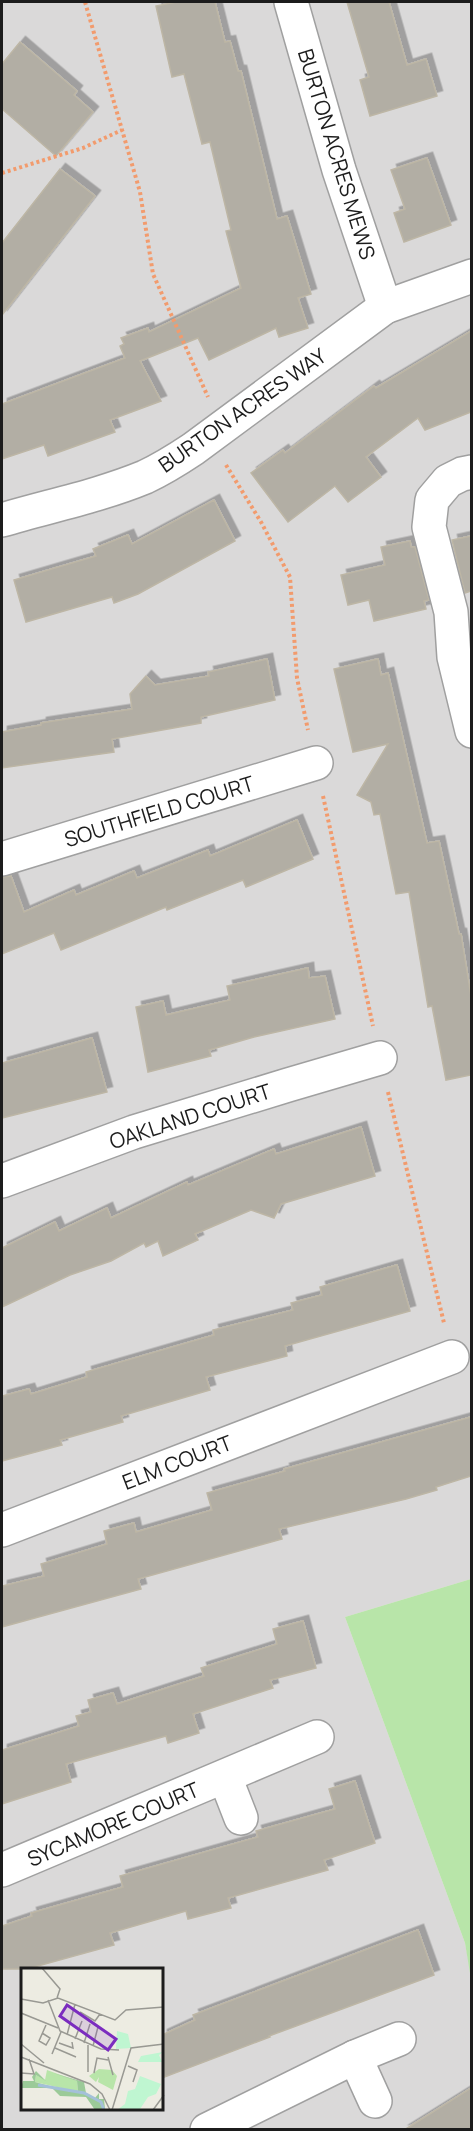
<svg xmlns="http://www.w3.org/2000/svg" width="473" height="2131" viewBox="0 0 473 2131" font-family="Manrope,sans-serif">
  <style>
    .residential { fill: #dad9d9; fill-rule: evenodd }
    .grass { fill: #b8e5a9 }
    .building { fill: #b2aea4; stroke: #bdb6a5; stroke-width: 1.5; filter: url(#shadow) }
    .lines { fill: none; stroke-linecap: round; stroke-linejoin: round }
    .minor-casing { stroke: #a0a0a0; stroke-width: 36 }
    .path { stroke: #f29b6d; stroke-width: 4; stroke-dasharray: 3 3; stroke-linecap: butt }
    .minor { stroke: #fff; stroke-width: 33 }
    .labels { text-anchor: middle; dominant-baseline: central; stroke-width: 4.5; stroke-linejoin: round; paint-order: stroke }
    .street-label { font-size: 21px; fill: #1c1c1c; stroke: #fff }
    .inset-river { fill: none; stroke: #a4c0d9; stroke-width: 3 }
    .inset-road { fill: none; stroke: #999993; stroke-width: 1.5 }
    .view { fill: #7b2cbf; fill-opacity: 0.15; stroke: #7b2cbf; stroke-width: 3 }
    .inset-edge { fill: none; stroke: #1c1c1c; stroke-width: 3 }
  </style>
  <defs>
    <filter id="shadow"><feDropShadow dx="5.5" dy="-5.5" stdDeviation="0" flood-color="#0004"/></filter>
  </defs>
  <rect width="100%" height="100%" fill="#edece2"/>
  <path class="residential" d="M 2,2 L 471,2 L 471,1579 L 345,1617 L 465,1943 L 472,1979 L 471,2129 L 2,2130 ZM 22,1969 L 162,1969 L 162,2108 L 22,2108 Z"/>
  <path class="grass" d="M 471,1579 L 472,1579 L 471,1979 L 465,1943 L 345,1617 Z"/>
  <g class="building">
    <path d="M 176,2 L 215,2 L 225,42 L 230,41 L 238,71 L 241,71 L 277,219 L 287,216 L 311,294 L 298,298 L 308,328 L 279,337 L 276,328 L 209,360 L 198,338 L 140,361 L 161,401 L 110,420 L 115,432 L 48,456 L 44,445 L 2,459 L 2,404 L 125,358 L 120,346 L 124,344 L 121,338 L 148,328 L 149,332 L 241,288 L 226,231 L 231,230 L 210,142 L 202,144 L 184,74 L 172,77 L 156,6 Z"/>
    <path d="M 347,2 L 389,2 L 407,65 L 426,59 L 437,96 L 370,116 L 360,80 L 369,77 Z"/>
    <path d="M 20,42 L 77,91 L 74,95 L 93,112 L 56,156 L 2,109 L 2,64 Z"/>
    <path d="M 427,158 L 451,225 L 404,242 L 394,213 L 405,209 L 391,170 Z"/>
    <path d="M 60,169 L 95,196 L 2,315 L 2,243 Z"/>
    <path d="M 471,331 L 471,412 L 425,430 L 418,418 L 366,457 L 381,477 L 348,502 L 335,486 L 288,522 L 251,473 L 283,450 L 285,453 L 374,386 L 376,388 Z"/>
    <path d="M 214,500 L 235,541 L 138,594 L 114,603 L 112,597 L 26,622 L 14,580 L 96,556 L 93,549 L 128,535 L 132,544 Z"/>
    <path d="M 471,536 L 471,591 L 465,593 L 452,540 Z"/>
    <path d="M 410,541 L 411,547 L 415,547 L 429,600 L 424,601 L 426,609 L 374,621 L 369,600 L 348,605 L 341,575 L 385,565 L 381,547 Z"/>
    <path d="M 267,659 L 275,700 L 201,717 L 201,723 L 112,739 L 114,752 L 2,768 L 2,732 L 41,725 L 41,723 L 132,709 L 130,694 L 146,676 L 155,685 L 209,676 L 208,672 Z"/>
    <path d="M 378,659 L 381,675 L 388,673 L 427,843 L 439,841 L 459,934 L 461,934 L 471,996 L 471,1075 L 446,1080 L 432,1006 L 428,1007 L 409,892 L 396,894 L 380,814 L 374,815 L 371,802 L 357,795 L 388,744 L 353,752 L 334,669 Z"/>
    <path d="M 297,820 L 313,859 L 246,887 L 243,880 L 167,910 L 166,907 L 61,950 L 54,933 L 2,954 L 2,877 L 11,876 L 24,912 L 74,890 L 76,895 L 134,871 L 137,878 L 208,850 L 210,856 Z"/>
    <path d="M 308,968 L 309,978 L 325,976 L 335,1019 L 254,1037 L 209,1050 L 211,1056 L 148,1072 L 136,1007 L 163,1001 L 166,1015 L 230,1000 L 227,986 Z"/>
    <path d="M 92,1038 L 107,1092 L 2,1118 L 2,1063 Z"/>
    <path d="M 361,1127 L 375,1176 L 281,1204 L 274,1218 L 251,1210 L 195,1234 L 198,1240 L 163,1256 L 158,1241 L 146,1247 L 144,1243 L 111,1261 L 70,1275 L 2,1307 L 2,1248 L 55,1222 L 59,1231 L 107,1208 L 111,1218 L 187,1182 L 188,1185 L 274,1149 L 276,1154 Z"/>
    <path d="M 397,1265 L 410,1311 L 285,1346 L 287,1356 L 206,1377 L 210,1390 L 121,1416 L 123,1422 L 60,1440 L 62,1445 L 2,1461 L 2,1396 L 29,1389 L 31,1394 L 87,1377 L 86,1372 L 214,1335 L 213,1330 L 293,1310 L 291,1303 L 322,1295 L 320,1287 Z"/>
    <path d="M 471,1417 L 471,1476 L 436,1487 L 437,1490 L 406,1499 L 279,1529 L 282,1539 L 138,1579 L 141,1589 L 2,1627 L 2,1586 L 44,1576 L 41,1564 L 107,1544 L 104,1531 L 134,1523 L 136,1532 L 212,1510 L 207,1493 L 285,1471 L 284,1469 Z"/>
    <path d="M 303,1621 L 316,1668 L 270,1680 L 273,1688 L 193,1714 L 199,1733 L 168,1743 L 166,1736 L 66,1764 L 71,1782 L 2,1804 L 2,1750 L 79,1726 L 76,1716 L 91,1712 L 88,1700 L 113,1693 L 117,1704 L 204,1676 L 201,1668 L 277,1644 L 273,1629 Z"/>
    <path d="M 355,1781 L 375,1843 L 324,1860 L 328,1870 L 228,1898 L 231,1908 L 188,1919 L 186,1911 L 110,1933 L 114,1945 L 27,1969 L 2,1969 L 2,1926 L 32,1916 L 31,1913 L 123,1887 L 120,1876 L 258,1837 L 256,1831 L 335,1809 L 329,1789 Z"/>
    <path d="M 418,1930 L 434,1975 L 269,2036 L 270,2037 L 162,2078 L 162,2035 L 195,2020 L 193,2015 Z"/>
    <path d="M 471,2088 L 471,2130 L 404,2130 Z"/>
  </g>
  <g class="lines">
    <g class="minor-casing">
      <g id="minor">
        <path d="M 291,2 L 339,170 L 385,307"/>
        <path d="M 472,472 L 462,474 L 448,481 L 432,500 L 429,527 L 451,612 L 454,657 L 472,731"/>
        <path d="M 2,520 C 49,506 99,496 145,477 C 162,469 178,459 193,449 L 385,307 L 472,276"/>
        <path d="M 2,859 L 316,763"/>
        <path d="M 2,1181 L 134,1132 L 288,1085 L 380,1058"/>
        <path d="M 2,1530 L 452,1357"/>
        <path d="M 225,1777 L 241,1818"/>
        <path d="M 2,1870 L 317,1737"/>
        <path d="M 355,2057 L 375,2101"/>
        <path d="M 207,2130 L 355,2057 L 399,2039"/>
      </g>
    </g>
    <g class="path">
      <path d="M 85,2 L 140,192 L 153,274 L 208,397"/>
      <path d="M 2,173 L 83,148 L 122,130"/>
      <path d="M 226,465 L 261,522 L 290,577 L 297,678 L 308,730"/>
      <path d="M 323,796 L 373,1026"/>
      <path d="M 388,1092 L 444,1323"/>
    </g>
    <use href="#minor" class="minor"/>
  </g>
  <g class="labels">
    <g class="street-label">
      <text transform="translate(337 154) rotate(73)">BURTON ACRES MEWS</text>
      <text transform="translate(242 410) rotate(-35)">BURTON ACRES WAY</text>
      <text transform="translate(159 811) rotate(-17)">SOUTHFIELD COURT</text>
      <text transform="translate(190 1116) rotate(-18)">OAKLAND COURT</text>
      <text transform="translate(177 1462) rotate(-21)">ELM COURT</text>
      <text transform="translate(113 1824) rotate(-23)">SYCAMORE COURT</text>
    </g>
  </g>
  <g transform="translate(21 1968)">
    <rect width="142" height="142" fill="#edece2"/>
    <path d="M 78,101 L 91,102 L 96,108 L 92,122 L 77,114 L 78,109 L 75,114 L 68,108 ZM 26,102 L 56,113 L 57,124 L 14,114 L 15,107 L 24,112 Z" fill="#b8e5a9"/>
    <path d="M 15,103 L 25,113 L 15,107 L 14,114 L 50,124 L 57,124 L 56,113 L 32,105 L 63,114 L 65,125 L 74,130 L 78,125 L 78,131 L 83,131 L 84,141 L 74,142 L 65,129 L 39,128 L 31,120 L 0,120 L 2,113 L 13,113 L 11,109 Z" fill="#9bca98"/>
    <path d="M 96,63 L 107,66 L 110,80 L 95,81 ZM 142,84 L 138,87 L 141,94 L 117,94 L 120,88 ZM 119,108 L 140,116 L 135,126 L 127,129 L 119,141 L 96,142 L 104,136 L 107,123 L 114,121 Z" fill="#bff6d1"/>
    <path class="inset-river" d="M 17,117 L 63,125 L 80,134 L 83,142"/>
    <path class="inset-road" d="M 21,0 L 39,21 L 36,30M 0,31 L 22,35 L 37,30 L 94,52 L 105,42 L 143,39M 27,32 L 39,63 L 80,81 L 98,82M 59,44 L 74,53 L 79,46M 0,45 L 37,60M 21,65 L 29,70 L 25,77 L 18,73 L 25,57M 46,67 L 54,36M 54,71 L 61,53M 38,75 L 52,80 L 51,74M 63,75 L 69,56M 0,76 L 23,95M 72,78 L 77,59M 34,80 L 55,89M 31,86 L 40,64M 0,89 L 69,116 L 81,126 L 89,142M 87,89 L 92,107M 107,98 L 116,102 L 112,114M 67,104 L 67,77M 0,105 L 13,106 L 8,91M 73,105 L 76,90 L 87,92M 91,142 L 110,80 L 143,76M 132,142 L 143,127"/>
    <path class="view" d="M 46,37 L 95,71 L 87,82 L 39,48 Z"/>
    <rect width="142" height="142" class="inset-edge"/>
  </g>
  <rect width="473" height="2131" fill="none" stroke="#1c1c1c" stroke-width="6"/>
</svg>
